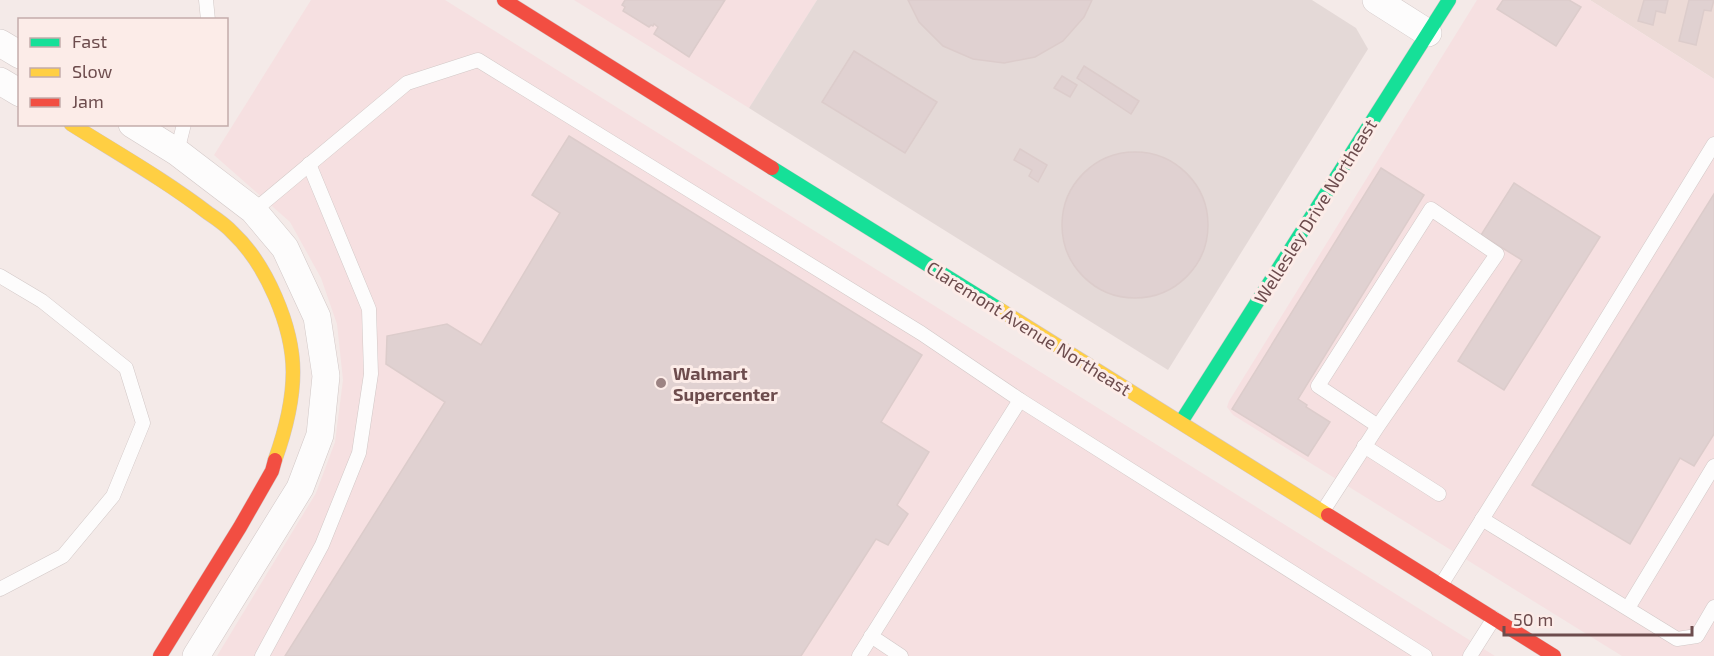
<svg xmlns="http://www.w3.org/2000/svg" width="1714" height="656" viewBox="0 0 1714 656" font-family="'Exo 2',sans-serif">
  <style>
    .residential { fill: #ecdad6 }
    .commercial { fill: #f6e0e1 }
    .industrial { fill: #e4d9d7 }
    .building { fill: #e0d1d1; stroke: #dccccb; stroke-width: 1.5 }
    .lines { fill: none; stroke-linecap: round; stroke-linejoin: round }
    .lane-casing { stroke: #d2c8c7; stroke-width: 15 }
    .street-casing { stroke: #d2c8c7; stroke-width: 28 }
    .fast-casing { stroke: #d2c6c5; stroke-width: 15 }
    .slow-casing { stroke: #d2c6c5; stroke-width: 15 }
    .jam-casing { stroke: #d2c6c5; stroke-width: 15 }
    .lane { stroke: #fdfcfc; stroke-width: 14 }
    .street { stroke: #fdfcfc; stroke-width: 27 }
    .fast { stroke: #16e098; stroke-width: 14 }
    .slow { stroke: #ffcf43; stroke-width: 14 }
    .jam { stroke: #f24e42; stroke-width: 14 }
    .poi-dot { fill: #9c8383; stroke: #fcece8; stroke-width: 2 }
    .labels { text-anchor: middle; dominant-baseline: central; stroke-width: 6; stroke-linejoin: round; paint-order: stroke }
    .street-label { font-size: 18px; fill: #6d4c4d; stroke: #fcece8 }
    .poi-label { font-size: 18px; font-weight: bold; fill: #6d4c4d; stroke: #fcece8; text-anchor: start }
  </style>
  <rect width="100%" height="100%" fill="#f4eae8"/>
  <path class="residential" d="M 1590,0 L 1714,0 L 1714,79 L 1708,75 Z"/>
  <g class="commercial">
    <path d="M 311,0 L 445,0 L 1495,656 L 217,656 L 316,493 L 335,442 L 343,380 L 337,324 L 321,278 L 290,222 L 214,155 Z"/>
    <path d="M 574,0 L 817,0 L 749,108 Z"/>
    <path d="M 1477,0 L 1590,0 L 1714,79 L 1714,656 L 1622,656 L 1233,415 L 1227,407 L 1229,401 Z"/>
  </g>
  <path class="industrial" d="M 817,0 L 1312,0 L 1356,28 L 1368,49 L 1168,370 L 749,108 Z"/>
  <g class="building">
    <path d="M 625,0 L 725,0 L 689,57 L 654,34 L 658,27 L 654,24 L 653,26 L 651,25 L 649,27 L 623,11 L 625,7 L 622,5 Z"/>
    <path d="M 908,0 L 1092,0 L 1084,17 L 1063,41 L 1035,57 L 1004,63 L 973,59 L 943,46 L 919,22 Z"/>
    <path d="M 1503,0 L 1569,0 L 1581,7 L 1556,46 L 1497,9 Z"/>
    <path d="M 1644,0 L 1668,0 L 1665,13 L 1656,11 L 1653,25 L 1638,21 Z"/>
    <path d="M 1689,0 L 1714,0 L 1711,11 L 1704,10 L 1696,45 L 1679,41 Z"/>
    <path d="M 854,51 L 937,102 L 905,153 L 822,102 Z"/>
    <path d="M 1084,66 L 1139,101 L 1131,114 L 1077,78 Z"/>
    <path d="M 1062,76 L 1077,85 L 1070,97 L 1054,88 Z"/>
    <path d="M 569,136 L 922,355 L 881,422 L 929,452 L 897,505 L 908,514 L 888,545 L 876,539 L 801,656 L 285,656 L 445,402 L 386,364 L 387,336 L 447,324 L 481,345 L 560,213 L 532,195 Z"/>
    <path d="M 1020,149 L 1047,165 L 1038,182 L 1029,176 L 1032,170 L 1014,160 Z"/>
    <circle cx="1135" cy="225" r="73"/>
    <path d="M 1381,168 L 1424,195 L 1298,399 L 1307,405 L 1306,407 L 1330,422 L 1308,456 L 1232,409 Z"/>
    <path d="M 1514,183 L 1600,237 L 1504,390 L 1458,361 L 1522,260 L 1481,235 Z"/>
    <path d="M 1714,194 L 1714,434 L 1694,466 L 1680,458 L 1630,544 L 1532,485 Z"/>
  </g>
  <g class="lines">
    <g class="lane-casing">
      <g id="lane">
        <path d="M 206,0 L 208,20"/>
        <path d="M 177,152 L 184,124"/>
        <path d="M 251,213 L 407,83 L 478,60 L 921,333 L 1020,400 L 859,656"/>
        <path d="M 0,276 L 42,301 L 126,368 L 143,423 L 113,496 L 63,556 L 0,589"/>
        <path d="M 1020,400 L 1425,656"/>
        <path d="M 1364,446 L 1439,494"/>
        <path d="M 1323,511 L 1378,426 L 1497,254 L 1431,209 L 1318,386 L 1378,426"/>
        <path d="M 1482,519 L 1677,639 L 1697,636 L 1714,607"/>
        <path d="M 1441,585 L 1533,438 L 1714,144"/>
        <path d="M 1628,608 L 1714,466"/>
        <path d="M 871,636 L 901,656"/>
        <path d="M 262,656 L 322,545 L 359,453 L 371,374 L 369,309 L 309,164"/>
        <path d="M 1470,656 L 1494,618"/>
      </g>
    </g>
    <g class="street-casing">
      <g id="street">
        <path d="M 1376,0 L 1428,33"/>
        <path d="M 0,43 L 20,55"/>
        <path d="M 0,81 L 20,93"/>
        <path d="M 132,124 L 177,152 L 253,210 L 285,248 L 317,317 L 326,376 L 320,435 L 300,488 L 196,656"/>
      </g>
    </g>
    <g class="fast-casing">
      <g id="fast">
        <path d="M 772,168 L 999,309"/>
        <path d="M 1181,422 L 1449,0"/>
      </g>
    </g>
    <g class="slow-casing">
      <g id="slow">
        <path d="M 71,124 C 117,153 165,180 208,213 C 217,219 226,225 233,233 C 266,264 293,326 293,372 C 293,402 285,432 275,460"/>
        <path d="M 999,309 L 1328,515"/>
      </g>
    </g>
    <g class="jam-casing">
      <g id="jam">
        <path d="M 504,0 L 772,168"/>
        <path d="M 1328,515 L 1554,656"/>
        <path d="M 160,656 L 240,527 L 272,471 L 275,460"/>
      </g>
    </g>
    <use href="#lane" class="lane"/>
    <use href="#street" class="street"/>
    <use href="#fast" class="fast"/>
    <use href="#slow" class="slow"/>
    <use href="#jam" class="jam"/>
  </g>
  <circle class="poi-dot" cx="661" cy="383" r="6"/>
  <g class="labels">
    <g class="street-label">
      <text transform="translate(1315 211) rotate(-58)">Wellesley Drive Northeast</text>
      <text transform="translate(1029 328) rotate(32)">Claremont Avenue Northeast</text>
    </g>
    <g class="poi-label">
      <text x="673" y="373">Walmart<tspan x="673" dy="21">Supercenter</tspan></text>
    </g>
  </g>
  <rect x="18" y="18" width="210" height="108" fill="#fcece8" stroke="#c3acaa" stroke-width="1.5"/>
  <rect x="30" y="38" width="30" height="9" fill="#16e098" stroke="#c3acaa" stroke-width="1.5"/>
  <text x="72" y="48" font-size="18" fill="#6d4c4d">Fast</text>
  <rect x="30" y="68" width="30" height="9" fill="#ffcf43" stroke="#c3acaa" stroke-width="1.5"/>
  <text x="72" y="78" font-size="18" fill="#6d4c4d">Slow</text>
  <rect x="30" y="98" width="30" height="9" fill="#f24e42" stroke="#c3acaa" stroke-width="1.5"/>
  <text x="72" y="108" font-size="18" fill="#6d4c4d">Jam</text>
  <path d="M1504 626v9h188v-9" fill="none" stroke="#6d4c4d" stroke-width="3"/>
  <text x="1513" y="626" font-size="18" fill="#6d4c4d" stroke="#fcece8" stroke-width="4.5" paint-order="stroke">50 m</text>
</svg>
